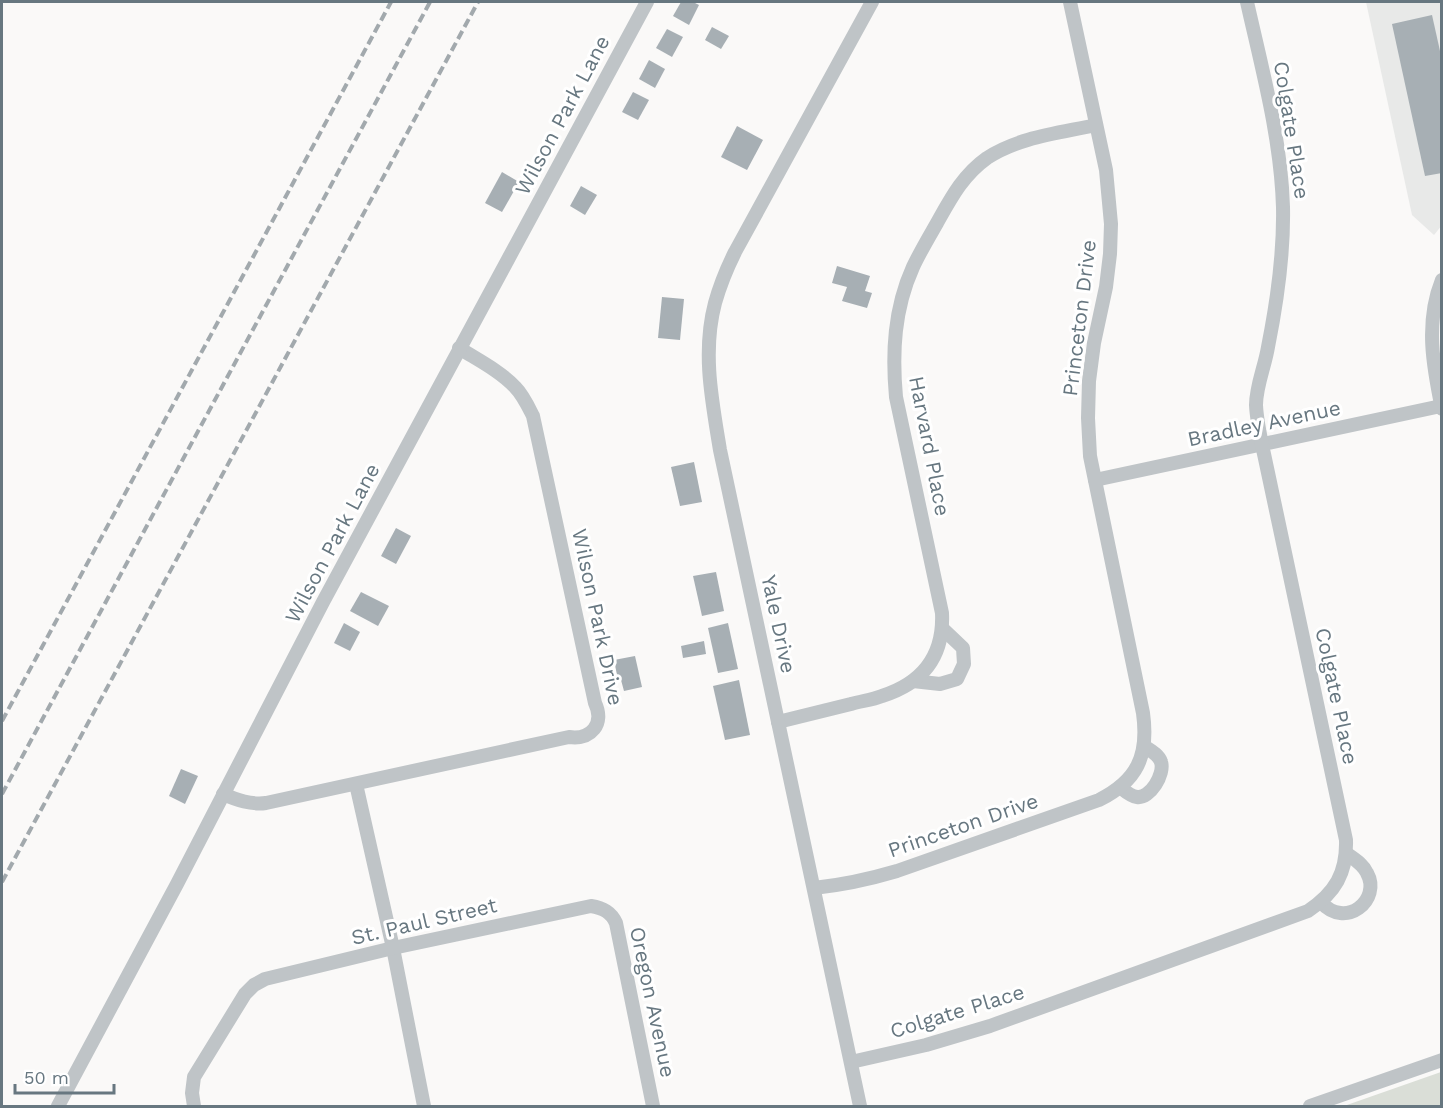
<svg xmlns="http://www.w3.org/2000/svg" width="1443" height="1108" viewBox="0 0 1443 1108" font-family="'Work Sans',sans-serif">
  <style>
    .built { fill: #e8e9e8 }
    .green { fill: #daded7 }
    .building { fill: #a7afb4 }
    .lines { fill: none; stroke-linecap: round; stroke-linejoin: round }
    .minor { stroke: #bfc4c7; stroke-width: 14 }
    .rail { stroke: #a2a9ad; stroke-width: 4; stroke-dasharray: 9 4.5; stroke-linecap: butt }
    .labels { text-anchor: middle; dominant-baseline: central; stroke-width: 6; stroke-linejoin: round; paint-order: stroke }
    .street-label { font-size: 21px; fill: #677780; stroke: #fff }
  </style>
  <rect width="100%" height="100%" fill="#faf9f8"/>
  <path class="built" d="M 1366,2 L 1441,2 L 1442,225 L 1434,235 L 1412,215 Z"/>
  <path class="green" d="M 1441,1072 L 1441,1106 L 1344,1106 Z"/>
  <g class="building">
    <path d="M 681,2 L 693,2 L 699,5 L 689,25 L 673,16 Z"/>
    <path d="M 1432,15 L 1442,60 L 1442,173 L 1425,176 L 1392,24 Z"/>
    <path d="M 712,27 L 729,36 L 721,49 L 705,40 Z"/>
    <path d="M 667,29 L 683,37 L 672,57 L 656,48 Z"/>
    <path d="M 649,60 L 665,69 L 655,88 L 639,79 Z"/>
    <path d="M 633,92 L 649,100 L 638,120 L 622,112 Z"/>
    <path d="M 737,126 L 763,140 L 747,170 L 721,157 Z"/>
    <path d="M 502,172 L 519,182 L 502,212 L 485,203 Z"/>
    <path d="M 581,186 L 597,195 L 585,215 L 570,206 Z"/>
    <path d="M 837,266 L 870,276 L 865,291 L 872,293 L 867,308 L 842,301 L 847,287 L 832,283 Z"/>
    <path d="M 662,297 L 684,299 L 680,340 L 658,338 Z"/>
    <path d="M 694,462 L 702,502 L 680,506 L 671,467 Z"/>
    <path d="M 396,528 L 411,536 L 396,564 L 381,556 Z"/>
    <path d="M 716,572 L 724,611 L 702,616 L 693,576 Z"/>
    <path d="M 361,592 L 389,606 L 378,626 L 350,611 Z"/>
    <path d="M 344,623 L 360,632 L 350,651 L 334,643 Z"/>
    <path d="M 728,623 L 738,669 L 718,673 L 708,628 Z"/>
    <path d="M 704,641 L 706,654 L 683,658 L 681,646 Z"/>
    <path d="M 635,656 L 642,687 L 624,691 L 621,680 L 618,680 L 614,660 Z"/>
    <path d="M 739,680 L 750,735 L 725,740 L 713,686 Z"/>
    <path d="M 181,769 L 198,776 L 185,804 L 169,796 Z"/>
  </g>
  <g class="lines">
    <g class="minor">
      <path d="M 1442,280 C 1425,322 1433,366 1442,409"/>
      <path d="M 1095,480 L 1441,406"/>
      <path d="M 913,681 L 940,684 L 957,679 L 964,664 L 963,648 L 943,629"/>
      <path d="M 778,722 C 802,716 826,710 851,704 C 861,701 872,700 882,696 C 923,683 944,656 942,613 L 896,397 C 892,353 894,309 913,267 C 920,252 929,237 937,223 C 951,198 963,175 987,158 C 1019,137 1060,133 1096,125"/>
      <path d="M 356,784 L 393,948 L 424,1106"/>
      <path d="M 1120,787 C 1125,791 1130,796 1137,797 C 1150,799 1165,774 1161,762 C 1159,755 1150,750 1144,746"/>
      <path d="M 223,794 C 237,800 251,805 266,803 L 569,737 C 591,740 605,724 595,703 L 533,416 C 528,406 523,395 515,387 C 500,371 478,360 459,348"/>
      <path d="M 814,888 C 842,885 870,879 897,871 L 1099,800 C 1137,781 1149,756 1143,713 L 1090,456 L 1088,418 L 1089,381 L 1094,343 L 1106,287 L 1110,254 L 1111,224 L 1106,170 L 1070,2"/>
      <path d="M 1321,902 C 1345,930 1382,900 1367,873 C 1363,864 1354,859 1346,853"/>
      <path d="M 851,1062 L 926,1045 L 990,1026 L 1308,911 C 1335,893 1347,873 1346,840 L 1267,468 C 1263,448 1257,426 1256,405 C 1256,386 1265,366 1268,347 C 1277,302 1284,254 1283,207 C 1281,138 1262,69 1247,2"/>
      <path d="M 58,1106 L 177,884 L 323,602 L 647,2"/>
      <path d="M 194,1106 L 192,1093 L 194,1077 L 245,994 L 254,985 L 265,979 L 393,948 L 591,906 C 603,908 611,912 616,923 L 653,1106"/>
      <path d="M 860,1106 L 720,450 C 712,401 702,352 715,303 C 720,285 727,268 735,252 L 872,2"/>
      <path d="M 1310,1106 L 1442,1060"/>
    </g>
    <g class="rail">
      <path d="M 2,721 L 391,2"/>
      <path d="M 2,794 L 430,2"/>
      <path d="M 2,882 L 478,2"/>
    </g>
  </g>
  <g class="labels">
    <g class="street-label">
      <text transform="translate(562 115) rotate(-62)">Wilson Park Lane</text>
      <text transform="translate(1292 130) rotate(81)">Colgate Place</text>
      <text transform="translate(1079 318) rotate(-83)">Princeton Drive</text>
      <text transform="translate(1264 423) rotate(-12)">Bradley Avenue</text>
      <text transform="translate(930 446) rotate(79)">Harvard Place</text>
      <text transform="translate(332 543) rotate(-62)">Wilson Park Lane</text>
      <text transform="translate(598 617) rotate(78)">Wilson Park Drive</text>
      <text transform="translate(779 624) rotate(78)">Yale Drive</text>
      <text transform="translate(1337 696) rotate(78)">Colgate Place</text>
      <text transform="translate(963 825) rotate(-19)">Princeton Drive</text>
      <text transform="translate(424 921) rotate(-13)">St. Paul Street</text>
      <text transform="translate(653 1002) rotate(78)">Oregon Avenue</text>
      <text transform="translate(957 1011) rotate(-17)">Colgate Place</text>
    </g>
  </g>
  <rect width="1443" height="1108" fill="none" stroke="#677780" stroke-width="6"/>
  <path d="M15 1084v9h99v-9" fill="none" stroke="#677780" stroke-width="3"/>
  <text x="24" y="1084" font-size="18" fill="#677780" stroke="#ffffff" stroke-width="4.5" paint-order="stroke">50 m</text>
</svg>
